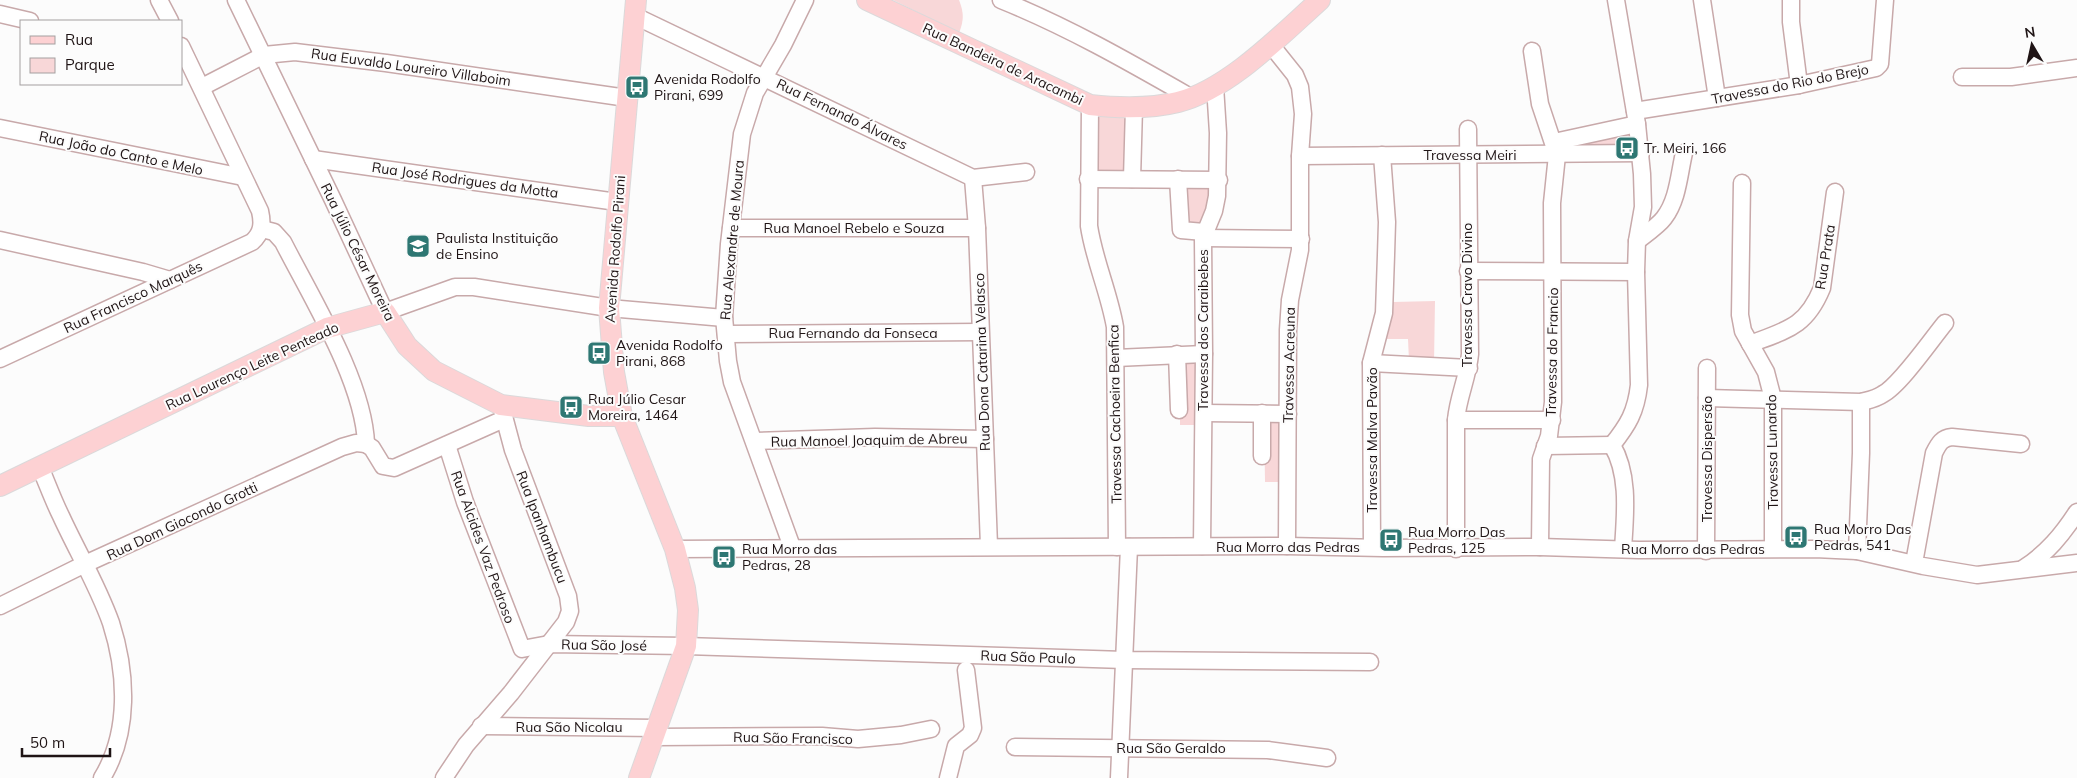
<svg xmlns="http://www.w3.org/2000/svg" width="2077" height="778" viewBox="0 0 2077 778" font-family="Mulish,sans-serif">
  <style>
    .green { fill: #f8d7d8 }
    .lines { fill: none; stroke-linecap: round; stroke-linejoin: round }
    .minor-casing { stroke: #c8a9aa; stroke-width: 19 }
    .major-casing { stroke: #dbd9da; stroke-width: 22 }
    .minor { stroke: #fff; stroke-width: 16 }
    .major { stroke: #fdd1d3; stroke-width: 20 }
    .labels { text-anchor: middle; dominant-baseline: central; stroke-width: 4; stroke-linejoin: round; paint-order: stroke }
    .street-label { font-size: 14px; fill: #1f1415; stroke: #fcfcfc }
    .poi-label { font-size: 14px; fill: #1f1415; stroke: #fcfcfc; text-anchor: start }
  </style>
  <rect width="100%" height="100%" fill="#fcfcfc"/>
  <g class="green">
    <path d="M 893,0 L 959,0 C 964,13 964,20 959,33 Z"/>
    <path d="M 1102,114 L 1127,117 L 1128,171 L 1097,177 L 1097,120 Z"/>
    <path d="M 1632,129 L 1632,148 L 1568,153 L 1568,142 Z"/>
    <path d="M 1212,182 L 1206,223 L 1184,228 L 1183,183 Z"/>
    <path d="M 1435,301 L 1434,363 L 1409,361 L 1408,339 L 1383,339 L 1393,302 Z"/>
    <path d="M 1180,357 L 1197,357 L 1198,425 L 1180,425 Z"/>
    <path d="M 1264,413 L 1282,413 L 1282,482 L 1265,482 Z"/>
  </g>
  <g class="lines">
    <g class="minor-casing">
      <g id="minor">
        <path d="M 159,0 L 170,21"/>
        <path d="M 236,0 L 333,200 L 385,312 L 455,287 L 474,287 L 609,308 L 724,318"/>
        <path d="M 1001,0 C 1068,27 1129,62 1192,98"/>
        <path d="M 1616,0 L 1637,124 L 1642,174 L 1643,207 L 1637,241 L 1636,272 L 1639,385 C 1636,412 1628,425 1612,445 C 1630,475 1625,516 1623,549"/>
        <path d="M 1702,0 L 1717,98"/>
        <path d="M 1791,0 L 1791,22 L 1799,85"/>
        <path d="M 0,14 L 30,21"/>
        <path d="M 635,16 L 973,178 L 1026,172"/>
        <path d="M 1271,45 L 1295,75 L 1300,87 L 1303,114 L 1300,156 L 1300,250 L 1290,300 L 1288,330 L 1287,546"/>
        <path d="M 1532,51 L 1540,104 L 1557,155 L 1552,203 L 1553,402 L 1549,436 L 1541,459 L 1540,547"/>
        <path d="M 1962,77 L 2011,77 L 2077,68"/>
        <path d="M 202,87 L 264,55 L 295,52 L 386,63 L 627,98"/>
        <path d="M 1090,105 L 1089,226 C 1094,260 1109,292 1115,327 L 1117,547"/>
        <path d="M 1635,111 L 1799,85 L 1876,68 L 1880,64 L 1885,0"/>
        <path d="M 0,128 L 243,177"/>
        <path d="M 1554,142 L 1637,124"/>
        <path d="M 1300,156 L 1641,153"/>
        <path d="M 313,159 L 617,202"/>
        <path d="M 973,178 L 977,228 L 989,546"/>
        <path d="M 1088,179 L 1219,180"/>
        <path d="M 1132,179 L 1134,107"/>
        <path d="M 1178,179 L 1181,230 L 1204,232"/>
        <path d="M 1742,183 L 1740,315 L 1743,331 L 1766,372 L 1773,399 L 1773,548"/>
        <path d="M 731,228 L 977,228"/>
        <path d="M 262,229 L 274,232 L 283,242 C 311,297 364,382 366,444"/>
        <path d="M 1203,238 L 1301,239"/>
        <path d="M 0,240 L 143,272 L 170,280"/>
        <path d="M 1637,241 C 1646,234 1658,226 1664,218 C 1678,200 1679,174 1684,153"/>
        <path d="M 1468,271 L 1636,272"/>
        <path d="M 726,334 L 980,332"/>
        <path d="M 1750,344 C 1787,330 1806,327 1822,288 L 1835,192"/>
        <path d="M 1177,354 L 1179,410"/>
        <path d="M 1116,358 L 1204,354"/>
        <path d="M 0,359 L 252,242 C 262,233 263,224 260,211 L 181,46"/>
        <path d="M 1371,363 L 1469,368"/>
        <path d="M 1707,398 L 1861,402 C 1869,400 1876,399 1883,394 C 1900,385 1931,340 1945,323"/>
        <path d="M 1204,413 L 1288,414"/>
        <path d="M 1262,413 L 1262,456"/>
        <path d="M 1456,420 L 1552,420"/>
        <path d="M 754,441 L 875,437 L 985,439"/>
        <path d="M 366,444 L 372,448 L 383,466 L 394,468 L 504,419"/>
        <path d="M 447,445 L 465,502 L 522,649 L 549,644 L 686,646 L 1124,660 L 1370,662"/>
        <path d="M 1545,446 L 1612,445"/>
        <path d="M 40,467 C 47,483 53,500 61,516 C 77,551 98,586 111,623 C 127,673 130,732 102,778"/>
        <path d="M 1202,546 L 1204,354 L 1203,238 L 1214,211 L 1217,196 L 1218,133 L 1215,86"/>
        <path d="M 792,547 L 732,382 L 728,361 L 724,317 L 729,244 L 742,134 L 755,93 L 783,45 L 805,0"/>
        <path d="M 1372,547 L 1371,363 L 1384,313 L 1386,255 L 1387,222 L 1382,155"/>
        <path d="M 675,549 L 1287,546 L 1383,548 L 1540,547 L 1639,550 L 1815,549 L 1857,551 L 1923,566 L 1977,575 L 2077,563"/>
        <path d="M 1456,549 L 1456,420 C 1458,397 1468,377 1470,354 L 1468,129"/>
        <path d="M 1706,551 L 1707,368"/>
        <path d="M 1857,551 L 1861,453 L 1861,402"/>
        <path d="M 1914,563 L 1934,453 C 1939,443 1942,438 1952,437 L 2021,444"/>
        <path d="M 2024,568 C 2047,553 2062,535 2077,512"/>
        <path d="M 0,606 L 85,564 L 342,447 L 356,443 L 366,444"/>
        <path d="M 481,726 L 657,728"/>
        <path d="M 655,737 L 822,736 L 858,739 L 901,735 L 931,729"/>
        <path d="M 1015,747 L 1268,750 L 1327,758"/>
        <path d="M 444,778 L 466,745 L 511,693 L 566,622 L 570,611 L 568,596 L 513,450 L 501,405"/>
        <path d="M 948,778 L 956,746 L 970,735 L 973,728 L 966,670"/>
        <path d="M 1119,778 L 1129,547"/>
      </g>
    </g>
    <g class="major-casing">
      <g id="major">
        <path d="M 636,0 L 609,308 L 614,372 L 622,416 L 675,549 L 685,588 L 688,610 L 686,646 L 639,778"/>
        <path d="M 867,0 L 1090,105 C 1118,108 1150,109 1178,102 C 1228,90 1282,34 1320,0"/>
        <path d="M 0,486 L 327,328 L 385,312 L 407,346 L 434,371 L 501,405 L 589,416 L 622,416"/>
      </g>
    </g>
    <use href="#minor" class="minor"/>
    <use href="#major" class="major"/>
  </g>
  <defs>
    <g id="bus-square" transform="scale(1.25)"><rect x="-9" y="-9" width="18" height="18" rx="4" fill="#2e7773" stroke="#fcfcfc"/><path d="M-5-6H5V4H4V6H2V4H-2V6H-4V4H-5ZM-3.5-4V0h7V-4ZM-3.5 1.2v1.5H-2V1.2ZM2 1.2v1.5H3.5V1.2Z" fill="#fff"/></g>
    <g id="school-square" transform="scale(1.25)"><rect x="-9" y="-9" width="18" height="18" rx="4" fill="#2e7773" stroke="#fcfcfc"/><path d="M0-5L7-2L0 1L-7-2ZM-4 1L0 2.5L4 1V4Q0 6-4 4Z" fill="#fff"/></g>
  </defs>
  <g fill-rule="evenodd">
    <use href="#bus-square" x="637" y="87"/>
    <use href="#bus-square" x="1627" y="148"/>
    <use href="#school-square" x="418" y="246"/>
    <use href="#bus-square" x="599" y="353"/>
    <use href="#bus-square" x="571" y="407"/>
    <use href="#bus-square" x="1796" y="537"/>
    <use href="#bus-square" x="1391" y="540"/>
    <use href="#bus-square" x="724" y="557"/>
  </g>
  <g class="labels">
    <g class="street-label">
      <text transform="translate(1003 64) rotate(25)">Rua Bandeira de Aracambi</text>
      <text transform="translate(411 67) rotate(8)">Rua Euvaldo Loureiro Villaboim</text>
      <text transform="translate(1790 84) rotate(-11)">Travessa do Rio do Brejo</text>
      <text transform="translate(842 114) rotate(26)">Rua Fernando Álvares</text>
      <text transform="translate(121 153) rotate(12)">Rua João do Canto e Melo</text>
      <text x="1470" y="155">Travessa Meiri</text>
      <text transform="translate(465 180) rotate(8)">Rua José Rodrigues da Motta</text>
      <text x="854" y="228">Rua Manoel Rebelo e Souza</text>
      <text transform="translate(732 240) rotate(-85)">Rua Alexandre de Moura</text>
      <text transform="translate(615 249) rotate(-86)">Avenida Rodolfo Pirani</text>
      <text transform="translate(358 252) rotate(64)">Rua Júlio César Moreira</text>
      <text transform="translate(1825 257) rotate(-81)">Rua Prata</text>
      <text transform="translate(1467 295) rotate(-90)">Travessa Cravo Divino</text>
      <text transform="translate(133 297) rotate(-25)">Rua Francisco Marquês</text>
      <text transform="translate(1203 330) rotate(-90)">Travessa dos Caraibebes</text>
      <text x="853" y="333">Rua Fernando da Fonseca</text>
      <text transform="translate(1552 352) rotate(-89)">Travessa do Francio</text>
      <text transform="translate(982 362) rotate(-92)">Rua Dona Catarina Velasco</text>
      <text transform="translate(1289 365) rotate(-89)">Travessa Acreuna</text>
      <text transform="translate(252 366) rotate(-25)">Rua Lourenço Leite Penteado</text>
      <text transform="translate(1115 414) rotate(-91)">Travessa Cachoeira Benfica</text>
      <text transform="translate(869 440) rotate(-1)">Rua Manoel Joaquim de Abreu</text>
      <text transform="translate(1372 440) rotate(-90)">Travessa Malva Pavão</text>
      <text transform="translate(1772 452) rotate(-91)">Travessa Lunardo</text>
      <text transform="translate(1707 459) rotate(-90)">Travessa Dispersão</text>
      <text transform="translate(182 521) rotate(-25)">Rua Dom Giocondo Grotti</text>
      <text transform="translate(542 527) rotate(69)">Rua Ipanhambucu</text>
      <text transform="translate(483 547) rotate(70)">Rua Alcides Vaz Pedroso</text>
      <text x="1288" y="547">Rua Morro das Pedras</text>
      <text x="1693" y="549">Rua Morro das Pedras</text>
      <text transform="translate(604 645) rotate(1)">Rua São José</text>
      <text transform="translate(1028 657) rotate(2)">Rua São Paulo</text>
      <text x="569" y="727">Rua São Nicolau</text>
      <text transform="translate(793 738) rotate(1)">Rua São Francisco</text>
      <text x="1171" y="748">Rua São Geraldo</text>
    </g>
    <g class="poi-label">
      <text x="654" y="79">Avenida Rodolfo<tspan x="654" dy="16">Pirani, 699</tspan></text>
      <text x="1644" y="148">Tr. Meiri, 166</text>
      <text x="436" y="238">Paulista Instituição<tspan x="436" dy="16">de Ensino</tspan></text>
      <text x="616" y="345">Avenida Rodolfo<tspan x="616" dy="16">Pirani, 868</tspan></text>
      <text x="588" y="399">Rua Júlio Cesar<tspan x="588" dy="16">Moreira, 1464</tspan></text>
      <text x="1814" y="529">Rua Morro Das<tspan x="1814" dy="16">Pedras, 541</tspan></text>
      <text x="1408" y="532">Rua Morro Das<tspan x="1408" dy="16">Pedras, 125</tspan></text>
      <text x="742" y="549">Rua Morro das<tspan x="742" dy="16">Pedras, 28</tspan></text>
    </g>
  </g>
  <rect x="20" y="20" width="162" height="65" fill="#fcfcfc" stroke="#a49fa0"/>
  <rect x="30" y="36" width="25" height="8" fill="#fdd1d3" stroke="#a49fa0"/>
  <text x="65" y="45" font-size="15" fill="#1f1415">Rua</text>
  <rect x="30" y="58" width="25" height="15" fill="#f8d7d8" stroke="#a49fa0"/>
  <text x="65" y="70" font-size="15" fill="#1f1415">Parque</text>
  <g transform="translate(2032 45) rotate(351)" stroke="#fcfcfc" stroke-width="4" paint-order="stroke">
  <path d="M0-4L9 19L0 12L-9 19Z" fill="#1f1415"/>
  <text y="-8" font-size="14" font-weight="bold" text-anchor="middle" fill="#1f1415">N</text>
  </g>
  <path d="M22 748v8h88v-8" fill="none" stroke="#1f1415" stroke-width="2.5"/>
  <text x="30" y="748" font-size="15" fill="#1f1415" stroke="#fcfcfc" stroke-width="4" paint-order="stroke">50 m</text>
</svg>
